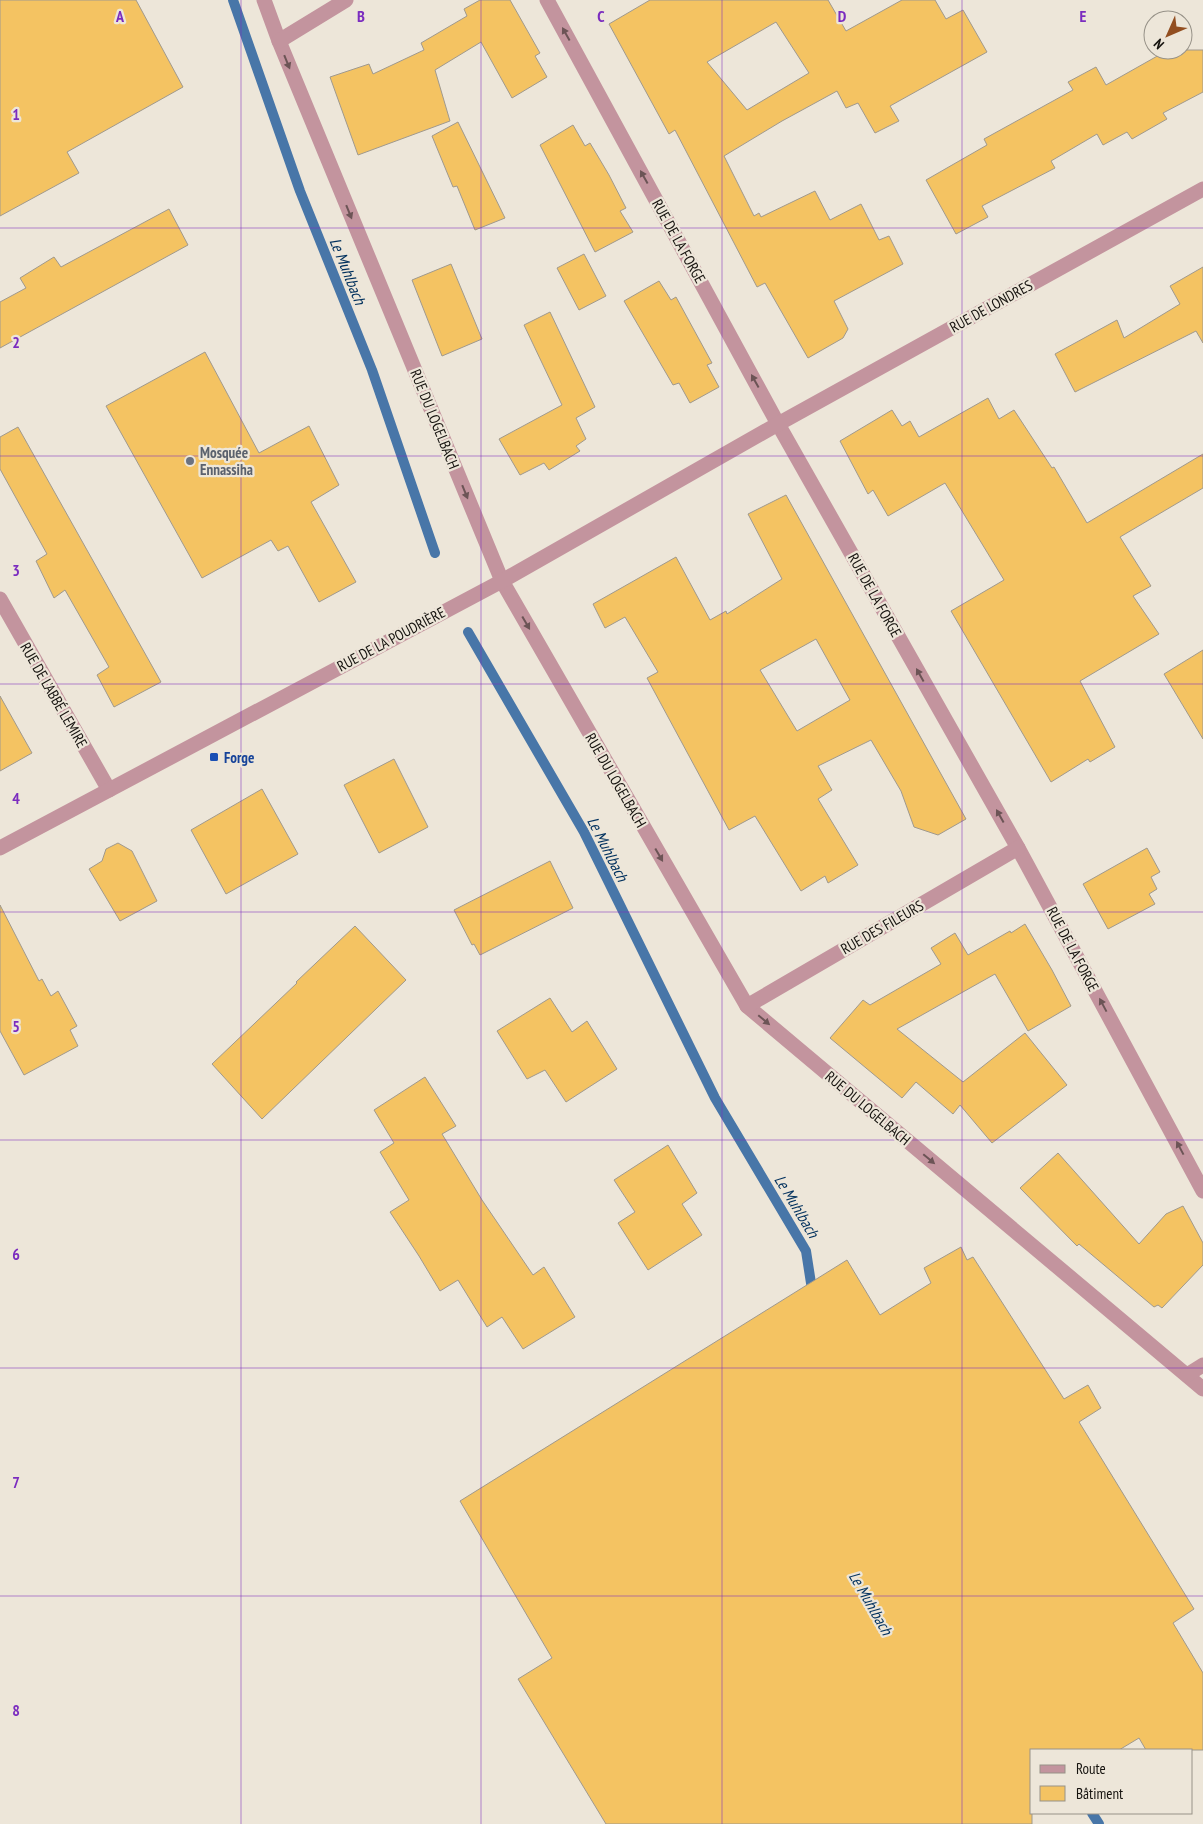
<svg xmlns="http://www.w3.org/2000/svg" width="1203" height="1824" viewBox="0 0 1203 1824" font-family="'PT Sans Narrow',sans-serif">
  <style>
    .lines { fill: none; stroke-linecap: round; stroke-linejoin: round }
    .stream { stroke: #4876a8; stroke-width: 10 }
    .building { fill: #f4c362; stroke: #a0998d; fill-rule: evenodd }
    .minor { stroke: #c3949e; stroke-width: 15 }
    .oneway { fill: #6c5456 }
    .grid { fill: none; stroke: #7b2cbf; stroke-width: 1; stroke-opacity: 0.55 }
    .worship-dot { fill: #6b7280; stroke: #ede6d9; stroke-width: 2 }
    .transit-dot { fill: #1a4fb4; stroke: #ede6d9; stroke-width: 2 }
    .labels { text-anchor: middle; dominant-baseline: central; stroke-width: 4.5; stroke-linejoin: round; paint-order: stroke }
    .street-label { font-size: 15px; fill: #16130f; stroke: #ede6d9 }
    .worship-label { font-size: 15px; font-weight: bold; fill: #5b616d; stroke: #ede6d9; text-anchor: start }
    .transit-label { font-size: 15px; font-weight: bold; fill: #164399; stroke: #ede6d9; text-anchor: start }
    .water-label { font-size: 16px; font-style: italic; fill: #00305d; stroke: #ede6d9 }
    .grid-label { font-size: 16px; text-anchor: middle; font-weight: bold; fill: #7b2cbf; stroke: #ede6d9; stroke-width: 4.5; stroke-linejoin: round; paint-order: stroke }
  </style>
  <rect width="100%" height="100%" fill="#ede6d9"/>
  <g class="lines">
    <g class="stream">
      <path d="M 233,0 L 300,191 L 372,370 L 435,553"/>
      <path d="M 468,632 L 584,832 L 715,1098 L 806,1251 L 813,1296"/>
      <path d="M 1092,1813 L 1099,1824"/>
    </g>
  </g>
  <g class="building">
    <path d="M 0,0 L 136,0 L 183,87 L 67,152 L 79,173 L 0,216 Z"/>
    <path d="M 480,0 L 510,0 L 540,53 L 535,56 L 547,77 L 512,98 L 481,42 L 435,70 L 450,121 L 358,155 L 330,77 L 369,64 L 373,74 L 424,50 L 421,43 L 467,16 L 464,9 Z"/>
    <path d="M 650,0 L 828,0 L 846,31 L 902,0 L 935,0 L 946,19 L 963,10 L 987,52 L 890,106 L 899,121 L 875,133 L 858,103 L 846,108 L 837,91 L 782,121 L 724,156 L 754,216 L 759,213 L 761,217 L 815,191 L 830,220 L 861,204 L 879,240 L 889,236 L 903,264 L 834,301 L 848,329 L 843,338 L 808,358 L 765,283 L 757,287 L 675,130 L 669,134 L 609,24 ZM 776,22 L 809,73 L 747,110 L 707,62 Z"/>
    <path d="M 1168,50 L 1203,50 L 1203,92 L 1163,113 L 1167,119 L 1132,139 L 1127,132 L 1103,145 L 1097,134 L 1051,161 L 1055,168 L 982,206 L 988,217 L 956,234 L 926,180 L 987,145 L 984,139 L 1073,90 L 1068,82 L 1096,67 L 1106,85 Z"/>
    <path d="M 458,122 L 505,218 L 475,230 L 457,186 L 453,187 L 432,136 Z"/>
    <path d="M 573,125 L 585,146 L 590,143 L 609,175 L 626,208 L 620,211 L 633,232 L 595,252 L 540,145 Z"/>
    <path d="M 169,209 L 188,245 L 0,348 L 0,302 L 26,288 L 20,278 L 54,257 L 61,267 Z"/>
    <path d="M 584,254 L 606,296 L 579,310 L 557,268 Z"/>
    <path d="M 451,264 L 482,339 L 442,356 L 412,280 Z"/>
    <path d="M 1203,267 L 1203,343 L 1196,331 L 1075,392 L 1055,354 L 1117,320 L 1124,338 L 1180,304 L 1170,286 Z"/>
    <path d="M 659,281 L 671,300 L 676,297 L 712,363 L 707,365 L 719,387 L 690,403 L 679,383 L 673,385 L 624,301 Z"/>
    <path d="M 550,312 L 595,407 L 576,418 L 586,439 L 576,446 L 580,451 L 549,470 L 544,463 L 520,475 L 499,439 L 562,405 L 524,325 Z"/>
    <path d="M 205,352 L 259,453 L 309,426 L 339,485 L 311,502 L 356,582 L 319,602 L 288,546 L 278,551 L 271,540 L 202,578 L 106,406 Z"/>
    <path d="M 988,398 L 999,419 L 1014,410 L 1052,468 L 1054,467 L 1087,523 L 1203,454 L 1203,488 L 1120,537 L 1151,586 L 1133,596 L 1159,634 L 1080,681 L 1115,747 L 1090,762 L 1088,759 L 1051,782 L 951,611 L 1004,580 L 945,483 L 888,516 L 873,490 L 868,494 L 840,441 L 892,410 L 902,426 L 910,421 L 919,437 Z"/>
    <path d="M 18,427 L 161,682 L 114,707 L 97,675 L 109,667 L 65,590 L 54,598 L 36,561 L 47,554 L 0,469 L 0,437 Z"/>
    <path d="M 786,495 L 966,819 L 938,835 L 914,827 L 901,791 L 871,740 L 818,766 L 832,790 L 818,799 L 858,865 L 828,883 L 825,876 L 801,891 L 755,816 L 729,830 L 647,678 L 658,672 L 625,617 L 605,628 L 593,604 L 676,557 L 710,620 L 726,611 L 727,614 L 782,579 L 748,514 ZM 816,639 L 850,700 L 797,731 L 760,670 Z"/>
    <path d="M 1203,650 L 1203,739 L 1164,674 Z"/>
    <path d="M 0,696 L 32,753 L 0,771 Z"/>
    <path d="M 394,759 L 428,827 L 379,853 L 344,785 Z"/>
    <path d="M 262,789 L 298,854 L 226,894 L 191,830 Z"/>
    <path d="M 118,843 L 132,851 L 157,901 L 120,921 L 89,869 L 102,861 L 106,849 Z"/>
    <path d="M 1147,848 L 1160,872 L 1151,877 L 1157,889 L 1149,894 L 1155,904 L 1108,929 L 1083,884 Z"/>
    <path d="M 550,861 L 573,908 L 480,955 L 474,944 L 472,945 L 454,910 Z"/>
    <path d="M 0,905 L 39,981 L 42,979 L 51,996 L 58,991 L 77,1026 L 70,1030 L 78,1046 L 24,1075 L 0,1031 Z"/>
    <path d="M 1025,924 L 1052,970 L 1071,1006 L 1028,1031 L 995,974 L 897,1029 L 963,1082 L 1025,1033 L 1067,1085 L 992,1143 L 960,1105 L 953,1114 L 916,1082 L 902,1098 L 830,1038 L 863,1000 L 870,1005 L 941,964 L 931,948 L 955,933 L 968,955 L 1010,931 L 1011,933 Z"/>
    <path d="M 355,926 L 406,980 L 262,1119 L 212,1064 L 297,983 L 296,982 Z"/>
    <path d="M 550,998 L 572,1032 L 587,1021 L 617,1069 L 566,1102 L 545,1070 L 527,1079 L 497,1031 Z"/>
    <path d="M 425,1077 L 456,1126 L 442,1134 L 482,1200 L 533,1275 L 544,1267 L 575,1317 L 523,1349 L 502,1317 L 487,1327 L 458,1280 L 440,1291 L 419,1256 L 390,1212 L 409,1200 L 380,1152 L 394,1143 L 374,1110 Z"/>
    <path d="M 668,1145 L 697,1193 L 682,1204 L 702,1235 L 648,1270 L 618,1223 L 635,1212 L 614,1180 Z"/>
    <path d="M 1058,1153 L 1139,1244 L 1166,1214 L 1183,1206 L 1203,1243 L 1203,1265 L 1162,1308 L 1158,1305 L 1154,1307 L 1079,1244 L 1077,1246 L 1020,1188 Z"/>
    <path d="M 961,1247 L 967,1260 L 973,1257 L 1064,1399 L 1088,1385 L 1101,1408 L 1079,1422 L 1194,1609 L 1173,1623 L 1203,1673 L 1203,1750 L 1146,1750 L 1139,1738 L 1119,1750 L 1032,1750 L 1032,1824 L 606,1824 L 518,1679 L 552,1658 L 460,1501 L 847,1260 L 880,1315 L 931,1283 L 924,1268 Z"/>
  </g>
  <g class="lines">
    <g class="minor">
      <path d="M 264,0 L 279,41 L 502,581 L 747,1006 L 1203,1389"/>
      <path d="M 547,0 L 778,424 L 1018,848 L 1203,1191"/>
      <path d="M 279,41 L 346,0"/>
      <path d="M 0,599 L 109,790"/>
      <path d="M 0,848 L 502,581 L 778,424 L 1203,189"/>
      <path d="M 747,1006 L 1018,848"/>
      <path d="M 1187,1375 L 1203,1365"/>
    </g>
  </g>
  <defs><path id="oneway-solid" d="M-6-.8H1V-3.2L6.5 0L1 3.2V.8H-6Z" transform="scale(1.25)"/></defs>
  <g class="oneway">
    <use href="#oneway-solid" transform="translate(566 34) rotate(-119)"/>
    <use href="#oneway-solid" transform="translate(287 62) rotate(68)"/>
    <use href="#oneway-solid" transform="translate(644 177) rotate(-119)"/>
    <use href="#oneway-solid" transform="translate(349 212) rotate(68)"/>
    <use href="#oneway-solid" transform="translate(755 381) rotate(-119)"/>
    <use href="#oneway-solid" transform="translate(465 492) rotate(68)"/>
    <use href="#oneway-solid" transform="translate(526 623) rotate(60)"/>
    <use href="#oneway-solid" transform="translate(920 675) rotate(-119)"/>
    <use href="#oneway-solid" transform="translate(1000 816) rotate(-119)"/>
    <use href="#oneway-solid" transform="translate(659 855) rotate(60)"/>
    <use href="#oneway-solid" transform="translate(1103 1005) rotate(-118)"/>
    <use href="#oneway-solid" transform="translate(764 1020) rotate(40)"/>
    <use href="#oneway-solid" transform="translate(1180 1148) rotate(-118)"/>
    <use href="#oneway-solid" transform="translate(929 1159) rotate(40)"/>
  </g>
  <path class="grid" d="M 241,0 L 241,1824M 481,0 L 481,1824M 722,0 L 722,1824M 962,0 L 962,1824M 0,228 L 1203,228M 0,456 L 1203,456M 0,684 L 1203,684M 0,912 L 1203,912M 0,1140 L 1203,1140M 0,1368 L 1203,1368M 0,1596 L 1203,1596"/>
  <circle class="worship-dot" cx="190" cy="461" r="5"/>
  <rect class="transit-dot" x="209" y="752" width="10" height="10" rx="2.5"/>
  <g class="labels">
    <g class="street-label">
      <text transform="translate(679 241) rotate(61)">RUE DE LA FORGE</text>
      <text transform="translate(991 306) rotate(-29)">RUE DE LONDRES</text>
      <text transform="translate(435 419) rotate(68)">RUE DU LOGELBACH</text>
      <text transform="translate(875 595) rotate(61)">RUE DE LA FORGE</text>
      <text transform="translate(391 639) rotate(-28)">RUE DE LA POUDRIÈRE</text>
      <text transform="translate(54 695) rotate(60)">RUE DE L'ABBÉ LEMIRE</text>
      <text transform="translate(616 780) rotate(60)">RUE DU LOGELBACH</text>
      <text transform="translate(882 927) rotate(-30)">RUE DES FILEURS</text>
      <text transform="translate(1073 949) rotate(62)">RUE DE LA FORGE</text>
      <text transform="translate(868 1108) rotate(40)">RUE DU LOGELBACH</text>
    </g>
    <g class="worship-label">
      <text x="200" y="452">Mosquée<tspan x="200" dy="17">Ennassiha</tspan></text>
    </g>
    <g class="transit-label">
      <text x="224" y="757">Forge</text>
    </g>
    <g class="water-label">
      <text transform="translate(348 271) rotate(68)">Le Muhlbach</text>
      <text transform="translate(608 849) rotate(63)">Le Muhlbach</text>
      <text transform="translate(797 1206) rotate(59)">Le Muhlbach</text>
      <text transform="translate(871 1603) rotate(60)">Le Muhlbach</text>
    </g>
  </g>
  <g class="grid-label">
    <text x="120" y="22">A</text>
    <text x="361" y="22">B</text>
    <text x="601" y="22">C</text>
    <text x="842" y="22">D</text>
    <text x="1083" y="22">E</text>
    <text x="16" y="120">1</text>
    <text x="16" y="348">2</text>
    <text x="16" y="576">3</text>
    <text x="16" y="804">4</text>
    <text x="16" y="1032">5</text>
    <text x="16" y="1260">6</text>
    <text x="16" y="1488">7</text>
    <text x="16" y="1716">8</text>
  </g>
  <rect x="1030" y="1749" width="162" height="65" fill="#ede6d9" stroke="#979288"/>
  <rect x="1040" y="1765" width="25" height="8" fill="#c3949e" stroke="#979288"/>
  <text x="1076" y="1774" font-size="15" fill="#16130f">Route</text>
  <rect x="1040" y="1786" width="25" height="15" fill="#f4c362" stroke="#979288"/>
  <text x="1076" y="1799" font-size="15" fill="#16130f">Bâtiment</text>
  <g transform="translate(1168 35) rotate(225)"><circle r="24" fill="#ede6d9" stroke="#979288"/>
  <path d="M0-4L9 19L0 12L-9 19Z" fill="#924e20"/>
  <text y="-8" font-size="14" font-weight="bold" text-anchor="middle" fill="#16130f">N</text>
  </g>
</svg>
